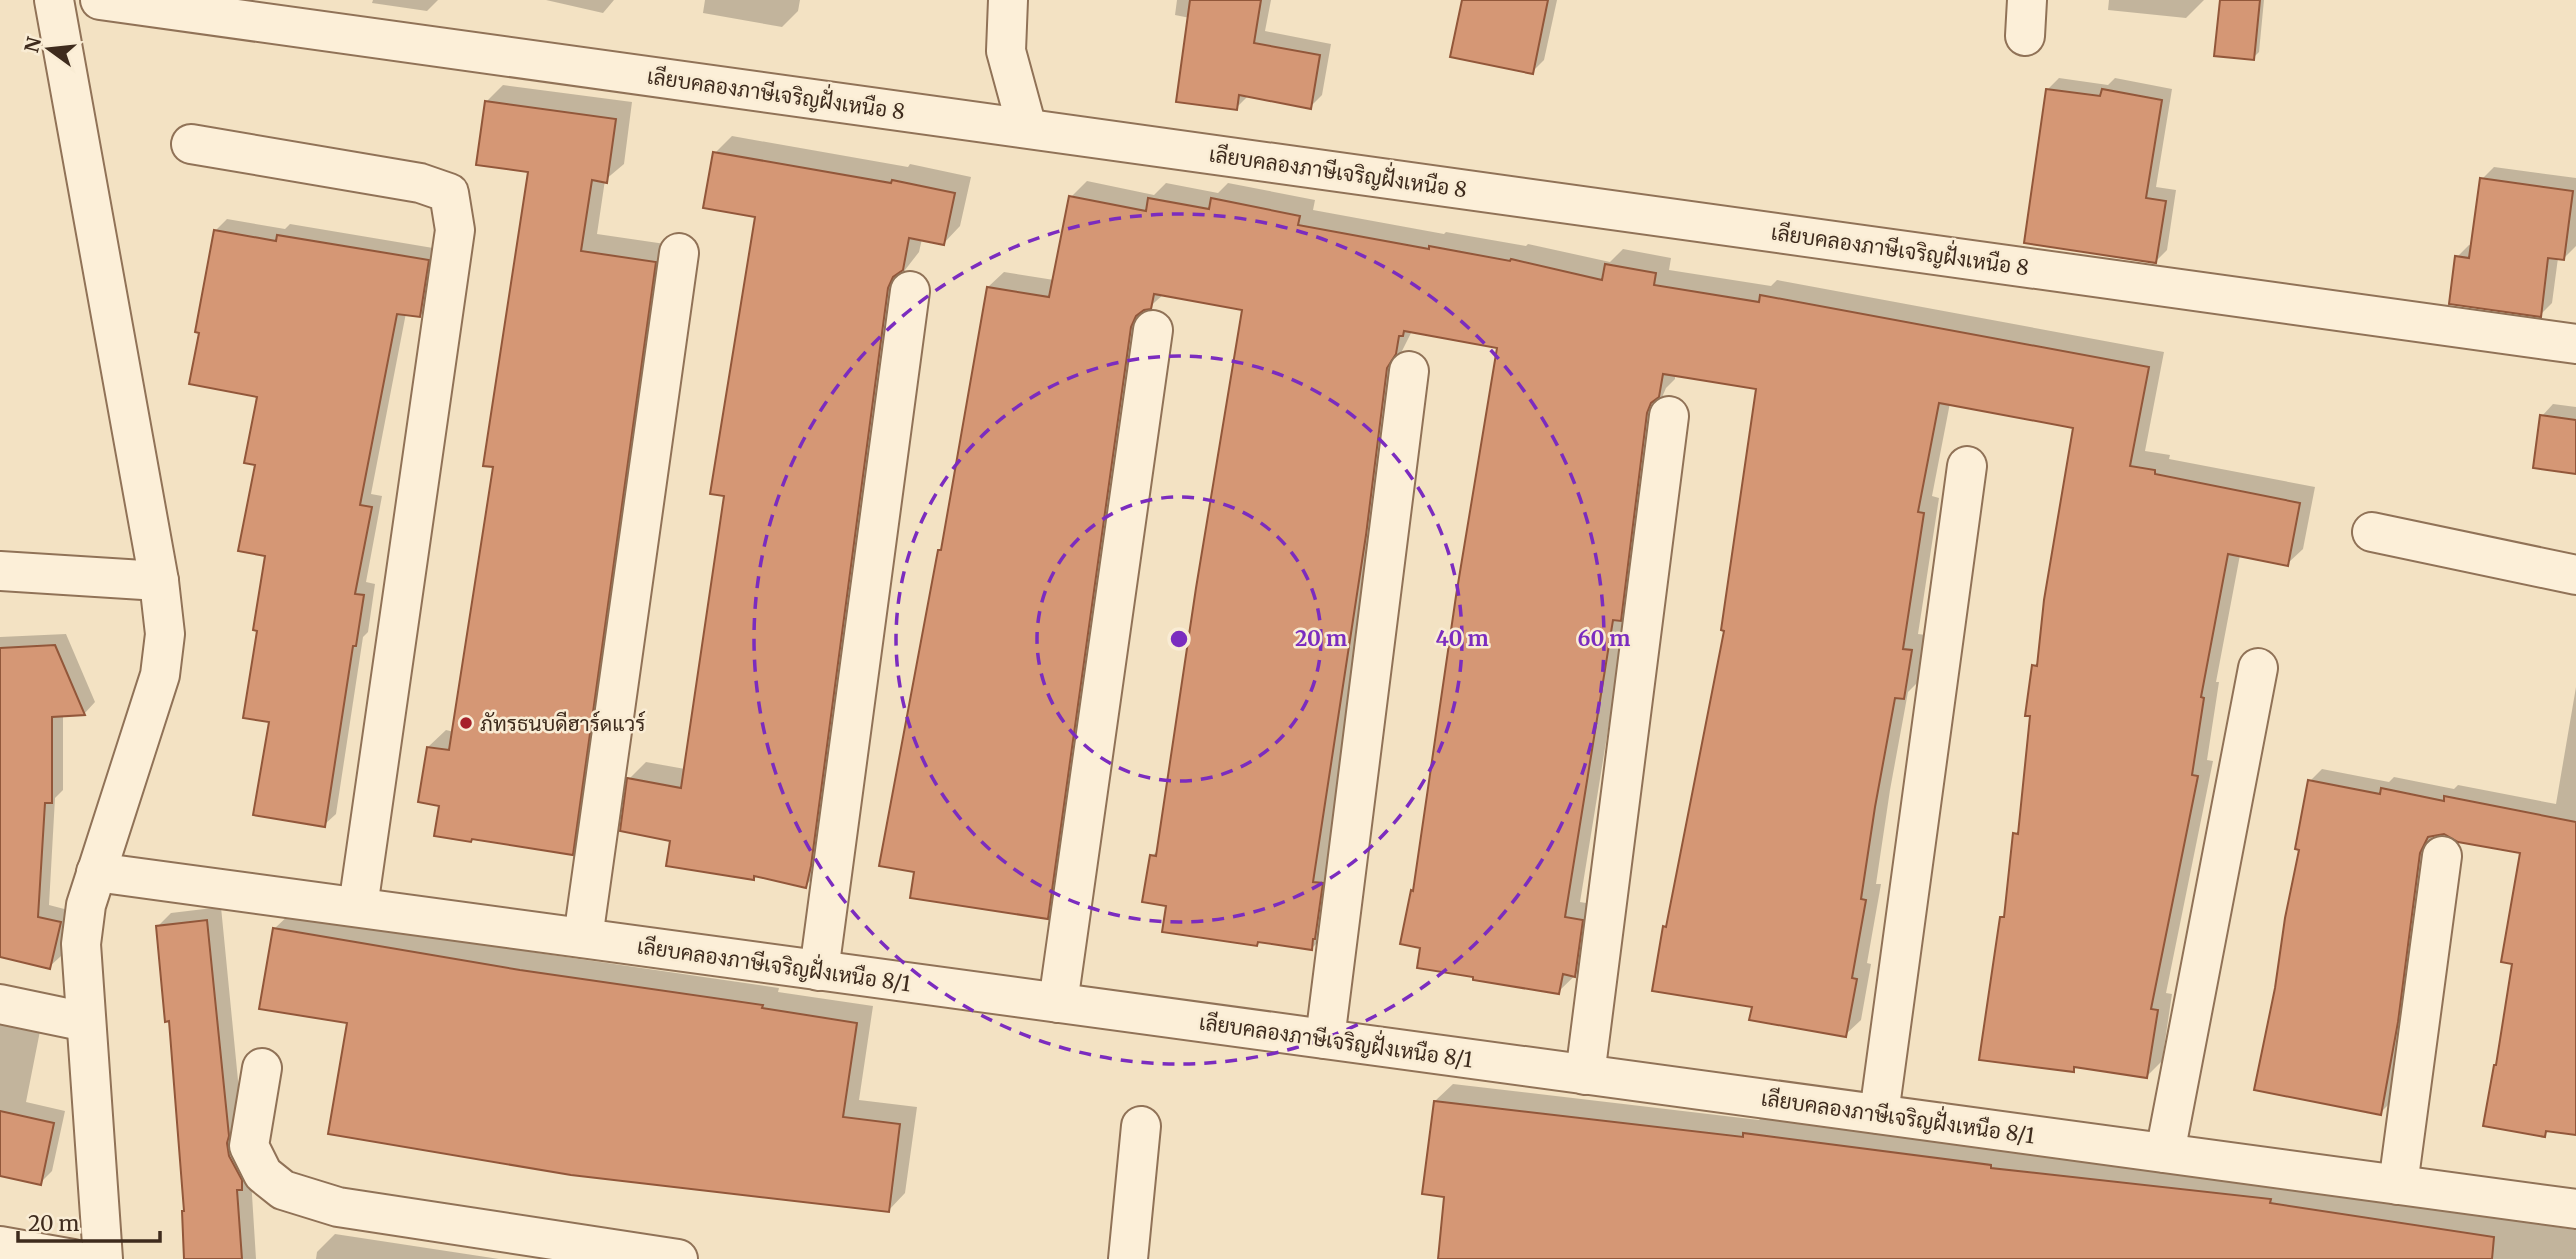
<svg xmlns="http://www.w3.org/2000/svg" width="2576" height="1259" viewBox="0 0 2576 1259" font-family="Merriweather,Sarabun,serif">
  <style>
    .shadow { fill: #0003 }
    .building { fill: #d59775; stroke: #92573a; stroke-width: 2 }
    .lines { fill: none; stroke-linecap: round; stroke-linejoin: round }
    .minor-casing { stroke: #907257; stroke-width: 42 }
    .minor { stroke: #fcefd8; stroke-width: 38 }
    .ring { fill: none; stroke: #7b2cbf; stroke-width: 3.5; stroke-dasharray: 12 9 }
    .poi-dot { fill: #a6202a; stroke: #f9ecd4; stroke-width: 2.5 }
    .labels { text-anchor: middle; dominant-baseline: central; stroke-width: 5; stroke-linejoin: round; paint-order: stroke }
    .street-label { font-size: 21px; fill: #3e2b1d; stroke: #f9ecd4 }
    .poi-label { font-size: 21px; fill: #3e2b1d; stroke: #f9ecd4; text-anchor: start }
    .centre { fill: #7b2cbf; stroke: #f9ecd4; stroke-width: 3.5 }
    .ring-label { font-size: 21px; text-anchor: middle; font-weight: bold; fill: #7b2cbf; stroke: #f9ecd4; stroke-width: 5; stroke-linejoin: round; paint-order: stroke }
  </style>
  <rect width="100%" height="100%" fill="#f3e2c3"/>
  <g class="shadow">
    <path d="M 373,0 L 438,0 L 427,11 L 372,3 Z"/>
    <path d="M 546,0 L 614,0 L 603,13 Z"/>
    <path d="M 705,0 L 800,0 L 798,11 L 782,27 L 703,13 Z"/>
    <path d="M 1177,0 L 1271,0 L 1265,31 L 1331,44 L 1322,95 L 1310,107 L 1248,96 L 1236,108 L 1190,18 L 1175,15 Z"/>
    <path d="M 1464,0 L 1557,0 L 1544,60 L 1532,72 Z"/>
    <path d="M 2109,0 L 2204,0 L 2186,18 L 2108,10 Z"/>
    <path d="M 2221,0 L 2264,0 L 2259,52 L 2253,58 Z"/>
    <path d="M 2059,78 L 2108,85 L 2115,78 L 2172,89 L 2156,187 L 2176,190 L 2167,250 L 2156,261 L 2047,90 Z"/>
    <path d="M 503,85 L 632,102 L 624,164 L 605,180 L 597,234 L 672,245 L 589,836 L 572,853 L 437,835 L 441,804 L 428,747 L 446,730 L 454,732 L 495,466 L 529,170 L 486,102 Z"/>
    <path d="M 732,136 L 908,167 L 910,164 L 971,177 L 960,226 L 944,243 L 922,239 L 919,252 L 905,270 L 827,848 L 822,869 L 805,886 L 757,875 L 753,878 L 629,779 L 646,762 L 685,769 L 726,495 L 757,216 L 715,153 Z"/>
    <path d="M 2494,167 L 2576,178 L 2576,246 L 2564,258 L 2558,258 L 2552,303 L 2540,315 L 2457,257 L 2469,245 L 2473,246 L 2482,179 Z"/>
    <path d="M 1087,181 L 1154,195 L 1166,183 L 1218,193 L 1228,183 L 1315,200 L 1313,210 L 1444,234 L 1446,232 L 1526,246 L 1528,244 L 1610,262 L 1623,249 L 1671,258 L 1669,270 L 1771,286 L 1777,280 L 2164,352 L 2145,451 L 2170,455 L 2169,459 L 2315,487 L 2303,549 L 2287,564 L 2240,555 L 2216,682 L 2219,682 L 2207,760 L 2213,761 L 2166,993 L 2172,994 L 2162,1061 L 2147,1076 L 2078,1065 L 2073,1070 L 2002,918 L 2006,913 L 2015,834 L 2020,829 L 2032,715 L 2034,666 L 2039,661 L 2075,427 L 1950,403 L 1932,496 L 1939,498 L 1918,634 L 1926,635 L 1919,681 L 1908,692 L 1890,790 L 1876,884 L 1881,884 L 1867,963 L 1871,964 L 1861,1020 L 1845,1035 L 1754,1006 L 1665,927 L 1669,923 L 1726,629 L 1758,388 L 1675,374 L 1675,379 L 1666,388 L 1663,395 L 1636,603 L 1627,613 L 1580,902 L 1598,905 L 1591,960 L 1558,992 L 1475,976 L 1422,946 L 1412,891 L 1415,888 L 1499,347 L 1412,331 L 1402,351 L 1327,933 L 1311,949 L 1260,941 L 1256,944 L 1168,905 L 1152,856 L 1159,849 L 1244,309 L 1164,294 L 1146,310 L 1063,901 L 1047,917 L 916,871 L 940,550 L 944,546 L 988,287 L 1004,272 L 1054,280 L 1071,197 Z"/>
    <path d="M 227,219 L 285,229 L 290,224 L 439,249 L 432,304 L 420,316 L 406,313 L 371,494 L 382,496 L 366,582 L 375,584 L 368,632 L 363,637 L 336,814 L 324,825 L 259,629 L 267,555 L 257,464 L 259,396 L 201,332 L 216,230 Z"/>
    <path d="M 2553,404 L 2576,407 L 2576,472 L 2542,416 Z"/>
    <path d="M 66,634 L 95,702 L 84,714 L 63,715 L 63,790 L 55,798 L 49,905 L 72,911 L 61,956 L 49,967 L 0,956 L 0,637 Z"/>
    <path d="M 2576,687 L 2576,1134 L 2550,1130 L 2544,1135 L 2498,1064 L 2514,962 L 2522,852 L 2446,833 L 2434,834 L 2432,840 L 2409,1009 L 2392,1101 L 2380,1113 L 2277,988 L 2301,848 L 2310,781 L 2322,769 L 2389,782 L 2394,777 L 2454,789 L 2458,785 L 2556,804 Z"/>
    <path d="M 221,907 L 242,1121 L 251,1179 L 256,1259 L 186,1259 L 183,1212 L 186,1209 L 170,1019 L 157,927 L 171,913 Z"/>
    <path d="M 292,912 L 538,953 L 779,988 L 778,992 L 873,1006 L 859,1100 L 917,1107 L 905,1193 L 888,1211 L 349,1022 L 274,929 Z"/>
    <path d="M 0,1023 L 40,1031 L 26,1102 L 65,1111 L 52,1171 L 40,1183 L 0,1175 Z"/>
    <path d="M 1453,1084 L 1759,1120 L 1762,1117 L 2008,1148 L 2007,1151 L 2287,1182 L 2287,1186 L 2576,1230 L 2576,1259 L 1439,1259 L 1446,1195 L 1435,1101 Z"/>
    <path d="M 335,1234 L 499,1259 L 316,1259 L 317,1252 Z"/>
  </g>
  <g class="building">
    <path d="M 1190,0 L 1261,0 L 1254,43 L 1320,55 L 1311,109 L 1239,95 L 1237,110 L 1176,102 Z"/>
    <path d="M 1462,0 L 1548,0 L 1533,74 L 1450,57 Z"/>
    <path d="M 2220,0 L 2260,0 L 2254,60 L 2214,56 Z"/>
    <path d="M 2046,89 L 2100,96 L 2102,89 L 2162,100 L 2146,198 L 2166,201 L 2156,263 L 2024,243 Z"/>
    <path d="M 485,101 L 616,119 L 607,183 L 592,180 L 581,251 L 656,262 L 573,855 L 472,839 L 471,842 L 434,836 L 439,806 L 418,802 L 427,747 L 449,750 L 493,467 L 483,466 L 528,172 L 476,165 Z"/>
    <path d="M 713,152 L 891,183 L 892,180 L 955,193 L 944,245 L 909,238 L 903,270 L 893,277 L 888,288 L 811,866 L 806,888 L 754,876 L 754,880 L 666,866 L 670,841 L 620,831 L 627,778 L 681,788 L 724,496 L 710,494 L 755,217 L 703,208 Z"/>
    <path d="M 2480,178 L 2573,191 L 2564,260 L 2548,258 L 2541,317 L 2449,304 L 2455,256 L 2469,258 Z"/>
    <path d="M 1069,196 L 1146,211 L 1148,198 L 1209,209 L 1211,198 L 1300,216 L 1298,225 L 1429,249 L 1429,246 L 1510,261 L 1511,259 L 1602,280 L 1605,264 L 1656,273 L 1654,285 L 1759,302 L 1760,295 L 2149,367 L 2130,466 L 2155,470 L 2155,474 L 2300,503 L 2288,566 L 2228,554 L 2201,697 L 2204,698 L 2192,775 L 2198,776 L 2151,1009 L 2158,1010 L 2147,1078 L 2074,1067 L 2074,1072 L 1979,1060 L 2000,917 L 2004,917 L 2013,833 L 2018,834 L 2030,716 L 2025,716 L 2032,665 L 2037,666 L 2044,600 L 2073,428 L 1939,403 L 1918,512 L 1924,513 L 1903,649 L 1912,650 L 1904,699 L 1895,698 L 1875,807 L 1861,899 L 1866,900 L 1852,978 L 1857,979 L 1846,1037 L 1749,1020 L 1752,1007 L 1652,991 L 1663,926 L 1666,927 L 1724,631 L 1721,630 L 1756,389 L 1663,374 L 1659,397 L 1651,403 L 1647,413 L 1621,621 L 1613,620 L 1565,917 L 1583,920 L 1575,977 L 1563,974 L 1559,994 L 1473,980 L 1473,977 L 1417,968 L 1420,948 L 1400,944 L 1411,890 L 1413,891 L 1456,596 L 1497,348 L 1404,331 L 1403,336 L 1399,336 L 1396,354 L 1387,368 L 1366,535 L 1313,882 L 1323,883 L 1315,939 L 1313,939 L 1312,950 L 1258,942 L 1257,946 L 1162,932 L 1166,906 L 1142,902 L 1150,855 L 1156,856 L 1196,588 L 1242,310 L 1154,294 L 1151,309 L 1144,310 L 1136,316 L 1131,327 L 1048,919 L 910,898 L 914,872 L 879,866 L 938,550 L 941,550 L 987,287 L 1049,297 Z"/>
    <path d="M 214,230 L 276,241 L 277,235 L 429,260 L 420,317 L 397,314 L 360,505 L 372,507 L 355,594 L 364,595 L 356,646 L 353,646 L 325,827 L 253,815 L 269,722 L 243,718 L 257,631 L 253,630 L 265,556 L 238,551 L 255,465 L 244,463 L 257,397 L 189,384 L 199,333 L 195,332 Z"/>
    <path d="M 2540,415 L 2576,420 L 2576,474 L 2533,468 Z"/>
    <path d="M 55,645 L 85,715 L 52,717 L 52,803 L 45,803 L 38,917 L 61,922 L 50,969 L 0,957 L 0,648 Z"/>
    <path d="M 2308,780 L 2380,794 L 2381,788 L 2444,801 L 2444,796 L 2576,822 L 2576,1135 L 2546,1131 L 2545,1137 L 2483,1126 L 2494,1065 L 2496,1065 L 2512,964 L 2501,962 L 2520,853 L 2458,842 L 2444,834 L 2428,837 L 2420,853 L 2398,1022 L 2381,1115 L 2254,1090 L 2275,988 L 2285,918 L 2299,850 L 2295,849 Z"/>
    <path d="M 207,920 L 229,1136 L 227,1143 L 229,1156 L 242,1180 L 242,1190 L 237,1190 L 242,1259 L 184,1259 L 182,1211 L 184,1211 L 169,1021 L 165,1022 L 156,926 Z"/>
    <path d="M 273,928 L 520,970 L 763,1005 L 762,1008 L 857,1023 L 843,1117 L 900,1124 L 889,1212 L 571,1175 L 328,1134 L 347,1023 L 259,1009 Z"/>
    <path d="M 1434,1101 L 1743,1137 L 1743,1133 L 1991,1165 L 1991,1168 L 2271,1199 L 2270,1203 L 2494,1237 L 2492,1259 L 1438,1259 L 1444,1197 L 1422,1194 Z"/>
    <path d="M 0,1111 L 54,1123 L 41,1185 L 0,1176 Z"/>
  </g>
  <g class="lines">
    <g class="minor-casing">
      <g id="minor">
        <path d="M 54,0 L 159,581 L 165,634 L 160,675 L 86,905 L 81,944 L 103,1259"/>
        <path d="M 100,0 L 2576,344"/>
        <path d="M 1008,0 L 1006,51 L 1027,128"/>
        <path d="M 2025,36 L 2027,0"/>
        <path d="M 191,144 L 420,183 L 449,193 L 455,230 L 358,907"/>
        <path d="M 2372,532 L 2576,575"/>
        <path d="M 0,571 L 159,581"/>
        <path d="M 96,872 L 2576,1209"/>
        <path d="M 583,938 L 679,253"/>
        <path d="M 819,971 L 910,291"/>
        <path d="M 1058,1003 L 1153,330"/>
        <path d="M 0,1004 L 86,1022"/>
        <path d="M 1325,1039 L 1409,371"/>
        <path d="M 262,1068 L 249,1146 L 263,1174 L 283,1190 L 338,1207 L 678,1259"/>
        <path d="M 1585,1075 L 1669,416"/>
        <path d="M 1879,1114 L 1967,466"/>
        <path d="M 2165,1153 L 2258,668"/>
        <path d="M 2398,1185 L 2442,856"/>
        <path d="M 0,1246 L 73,1259"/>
        <path d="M 1128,1259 L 1141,1126"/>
      </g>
    </g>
    <use href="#minor" class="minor"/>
  </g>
  <g class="ring">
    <circle cx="1179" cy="639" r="142"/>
    <circle cx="1179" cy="639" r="283"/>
    <circle cx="1179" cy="639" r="425"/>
  </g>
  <circle class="poi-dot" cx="466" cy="723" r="7"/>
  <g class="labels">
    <g class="street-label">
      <text transform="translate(776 94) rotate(8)">เลียบคลองภาษีเจริญฝั่งเหนือ 8</text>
      <text transform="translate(1338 172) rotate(8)">เลียบคลองภาษีเจริญฝั่งเหนือ 8</text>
      <text transform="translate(1900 250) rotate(8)">เลียบคลองภาษีเจริญฝั่งเหนือ 8</text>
      <text transform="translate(774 965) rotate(8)">เลียบคลองภาษีเจริญฝั่งเหนือ 8/1</text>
      <text transform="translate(1336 1041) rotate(8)">เลียบคลองภาษีเจริญฝั่งเหนือ 8/1</text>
      <text transform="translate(1898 1117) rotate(8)">เลียบคลองภาษีเจริญฝั่งเหนือ 8/1</text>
    </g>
    <g class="poi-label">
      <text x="480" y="723">ภัทรธนบดีฮาร์ดแวร์</text>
    </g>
  </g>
  <circle cx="1179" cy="639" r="10" class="centre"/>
  <g class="ring-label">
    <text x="1321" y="646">20 m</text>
    <text x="1462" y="646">40 m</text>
    <text x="1604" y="646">60 m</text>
  </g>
  <g transform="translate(49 49) rotate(285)" stroke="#f9ecd4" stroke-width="5" paint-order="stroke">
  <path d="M0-5L12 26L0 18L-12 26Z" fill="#3e2b1d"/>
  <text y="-10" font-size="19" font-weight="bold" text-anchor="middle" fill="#3e2b1d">N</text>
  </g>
  <path d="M18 1231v10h142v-10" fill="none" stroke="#3e2b1d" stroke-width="3.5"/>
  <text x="28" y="1231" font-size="21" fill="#3e2b1d" stroke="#f9ecd4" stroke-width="5" paint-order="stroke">20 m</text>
</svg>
